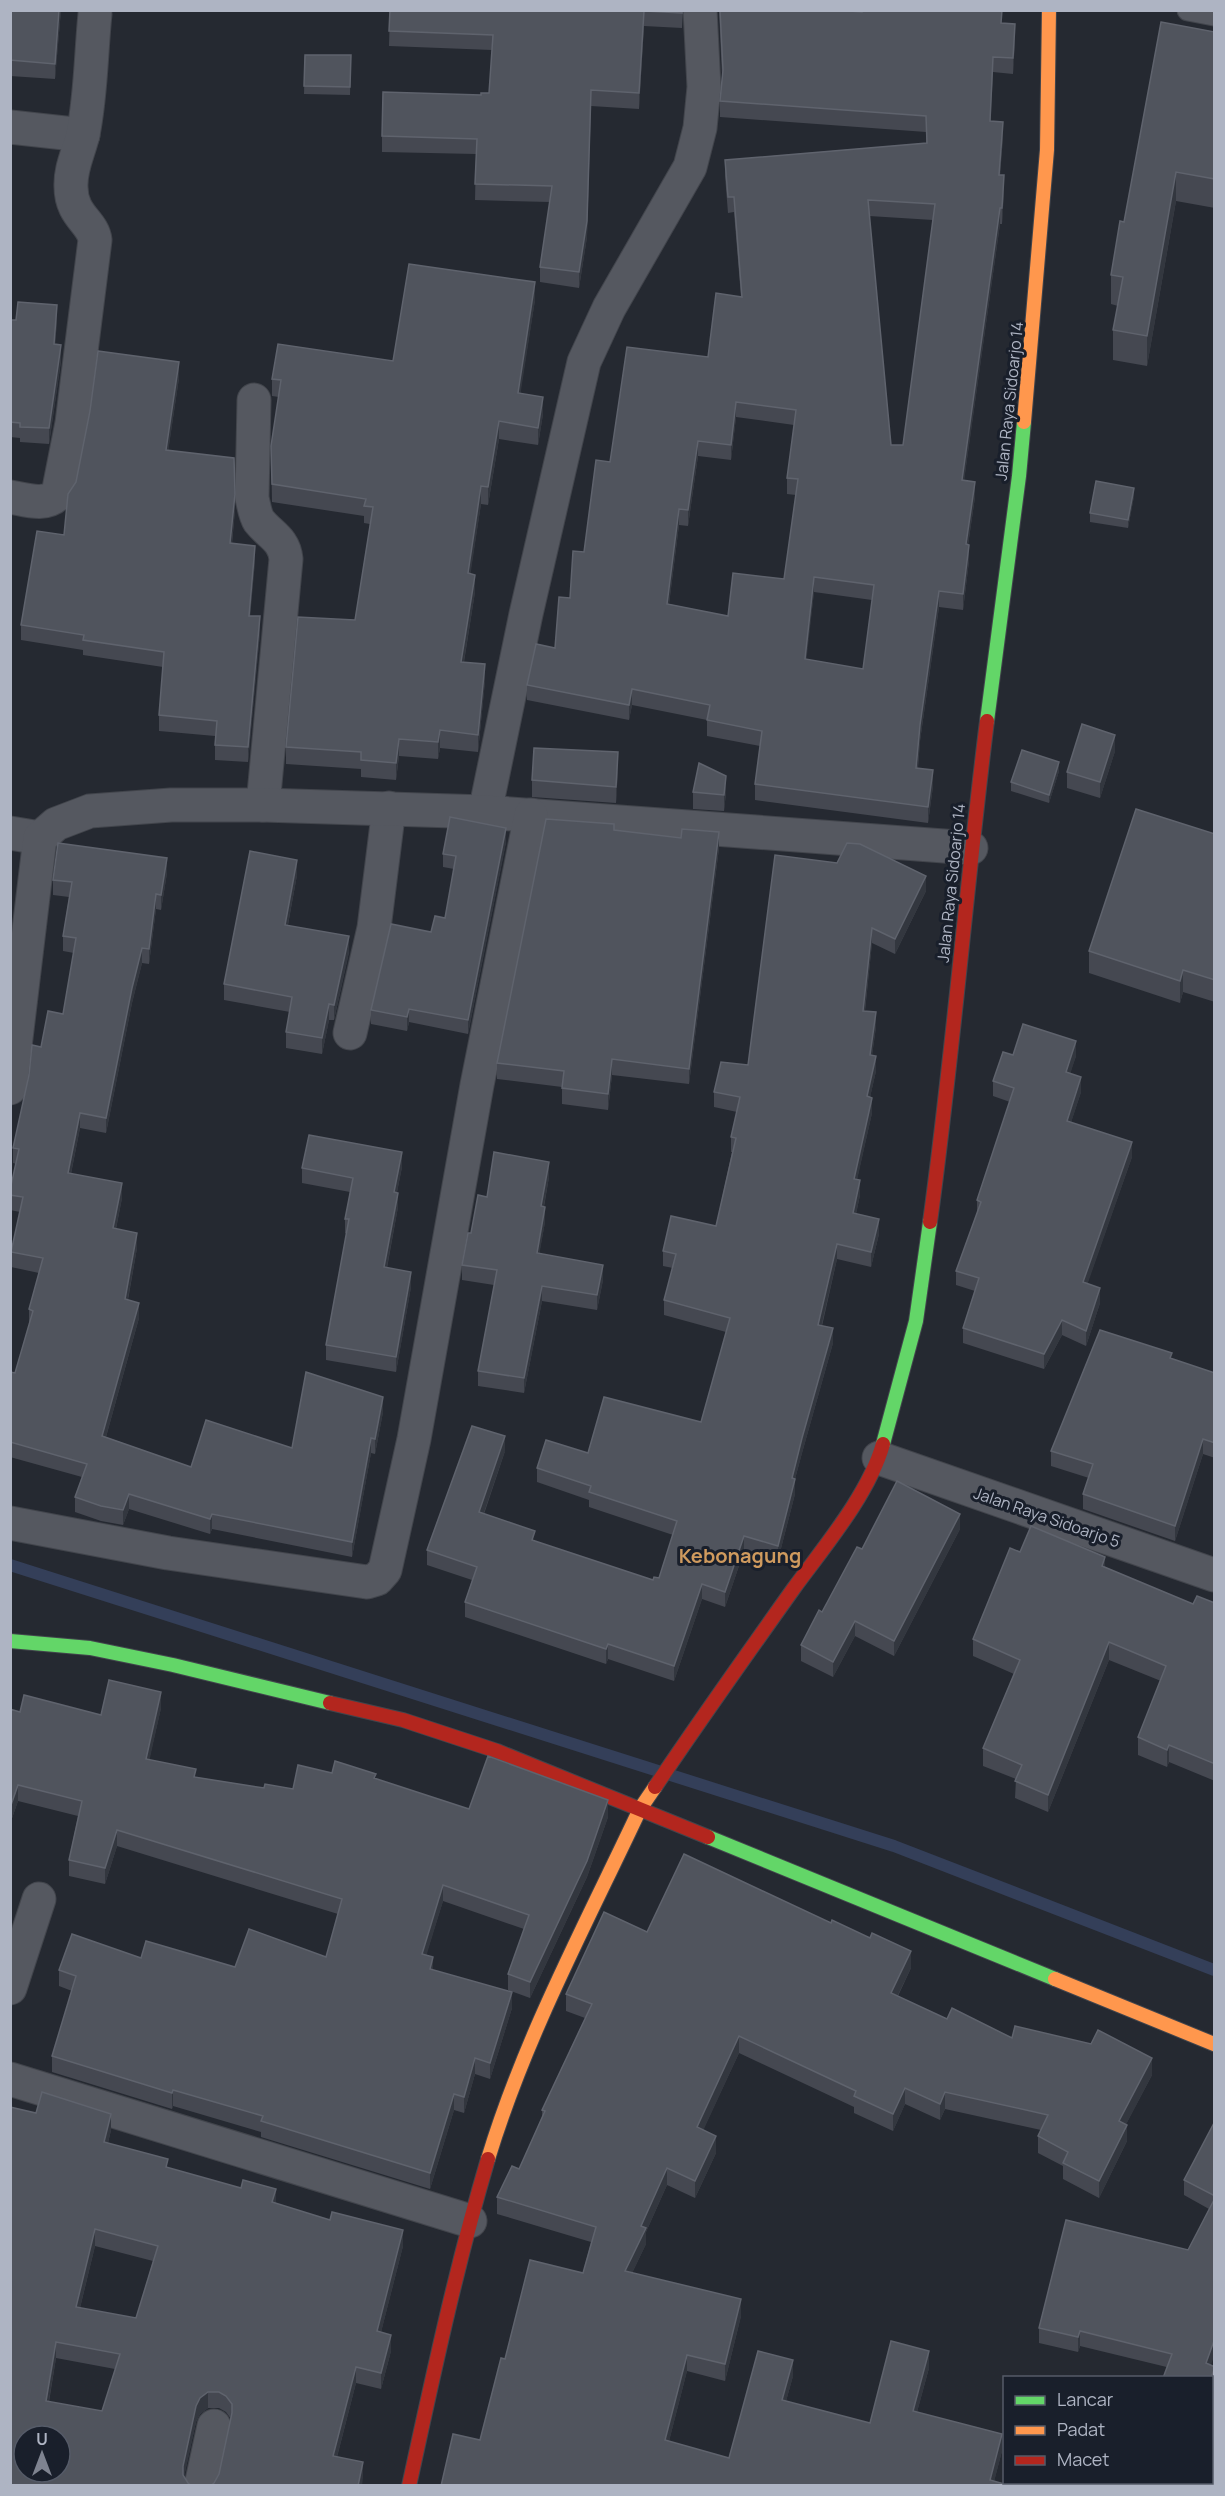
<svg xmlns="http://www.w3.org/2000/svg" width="1225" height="2496" viewBox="0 0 1225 2496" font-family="Manrope,sans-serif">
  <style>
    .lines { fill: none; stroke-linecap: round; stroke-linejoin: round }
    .stream { stroke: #343f59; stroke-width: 12 }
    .lane-casing { stroke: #42454c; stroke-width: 23 }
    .street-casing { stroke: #42454c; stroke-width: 35 }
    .fast-casing { stroke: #42454c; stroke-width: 16 }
    .slow-casing { stroke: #42454c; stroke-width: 16 }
    .jam-casing { stroke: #42454c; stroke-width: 16 }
    .lane { stroke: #555860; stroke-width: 21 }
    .street { stroke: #555860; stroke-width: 33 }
    .fast { stroke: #63d668; stroke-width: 14 }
    .slow { stroke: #ff974d; stroke-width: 14 }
    .jam { stroke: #b3261e; stroke-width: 14 }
    .wall { fill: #454851; fill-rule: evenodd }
    .shaded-wall { fill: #33373f }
    .building { fill: #50545d; stroke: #5f636d; stroke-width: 1.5; fill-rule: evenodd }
    .labels { text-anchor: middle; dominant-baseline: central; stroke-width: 6; stroke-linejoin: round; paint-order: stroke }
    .street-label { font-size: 16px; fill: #aeb4c3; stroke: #191f2b }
    .quarter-label { font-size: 20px; font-weight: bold; fill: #cf9a5e; stroke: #191f2b }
  </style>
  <rect width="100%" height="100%" fill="#252931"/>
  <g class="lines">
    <path class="stream" d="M 10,1565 L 894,1846 L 1214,1970"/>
    <g class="lane-casing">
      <path id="lane" d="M 1188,10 L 1214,15"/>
    </g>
    <g class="street-casing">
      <g id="street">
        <path d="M 10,127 L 83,135"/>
        <path d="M 254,400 L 252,498 C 254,506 255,515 259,521 C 270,535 284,539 286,559 L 263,805"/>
        <path d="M 10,497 C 27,500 45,507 58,494 L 72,423 L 95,240 C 93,222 71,216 71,187 C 70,168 79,152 83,134 C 91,96 91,53 95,14"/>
        <path d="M 485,812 L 526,614 L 584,362 L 609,308 L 690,167 L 700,128 L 704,87 L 700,10"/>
        <path d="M 10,833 L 40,838"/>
        <path d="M 350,1033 L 374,928 L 389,808"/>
        <path d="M 10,1088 L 40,838 L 56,824 L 90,811 L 171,805 L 263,805 L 485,812 L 971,848"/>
        <path d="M 879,1458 L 1214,1575"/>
        <path d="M 10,1523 L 168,1553 L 367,1582 L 377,1579 L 385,1570 L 414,1439 L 477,1085 L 531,815"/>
        <path d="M 10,1988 L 39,1899"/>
        <path d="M 10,2079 L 470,2221"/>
        <path d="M 201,2486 L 214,2426"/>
        <path d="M 1084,2486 L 1085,2482"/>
      </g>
    </g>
    <g class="fast-casing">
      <g id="fast">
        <path d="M 987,721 L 1019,476 L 1024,422"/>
        <path d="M 883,1444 L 916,1321 L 930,1222"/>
        <path d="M 10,1641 L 90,1648 L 173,1665 L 330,1703"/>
        <path d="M 708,1837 L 1055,1979"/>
      </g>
    </g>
    <g class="slow-casing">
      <g id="slow">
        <path d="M 1024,422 L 1047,150 L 1049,10"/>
        <path d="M 1055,1979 L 1214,2044"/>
        <path d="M 488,2159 C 525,2037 586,1924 640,1809 L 655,1787"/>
      </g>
    </g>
    <g class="jam-casing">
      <g id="jam">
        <path d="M 930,1222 C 953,1055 966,888 987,721"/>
        <path d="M 330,1703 L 403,1720 L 497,1751 L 708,1837"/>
        <path d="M 655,1787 C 700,1720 747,1654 794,1588 C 824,1547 869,1494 883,1444"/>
        <path d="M 409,2486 C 433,2376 456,2267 488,2159"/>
      </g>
    </g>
    <use href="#lane" class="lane"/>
    <use href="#street" class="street"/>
    <use href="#fast" class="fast"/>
    <use href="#slow" class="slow"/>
    <use href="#jam" class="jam"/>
  </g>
  <g class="wall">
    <path d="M 10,10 L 61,10 L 55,79 L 10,76 Z"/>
    <path d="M 390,10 L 683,10 L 682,28 L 644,26 L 639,109 L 591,106 L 587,237 L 579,288 L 540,282 L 540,267 L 550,202 L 475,200 L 476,154 L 382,152 L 382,136 L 481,95 L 489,93 L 492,50 L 389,46 Z"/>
    <path d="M 719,10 L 835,10 L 1003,23 L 1015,40 L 1013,74 L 993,72 L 990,121 L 1003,137 L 1000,175 L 1004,191 L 1002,224 L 1000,224 L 964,480 L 975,497 L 968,545 L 969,561 L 963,610 L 939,607 L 920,741 L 918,768 L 933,786 L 928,823 L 755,800 L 755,784 L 760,746 L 707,736 L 707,720 L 632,705 L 629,720 L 527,700 L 527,685 L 555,648 L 584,552 L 610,462 L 708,357 L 741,297 L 734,212 L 728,213 L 725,176 L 725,160 L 926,143 L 926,132 L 720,117 L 720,101 L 722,76 ZM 869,216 L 933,220 L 903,445 L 891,445 ZM 736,417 L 794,425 L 787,478 L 787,494 L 796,495 L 784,579 L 728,616 L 669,604 L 679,525 L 688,526 L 698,456 L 731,460 ZM 814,592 L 872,600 L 863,669 L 806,659 Z"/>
    <path d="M 1215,32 L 1215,208 L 1176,201 L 1147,366 L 1113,360 L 1113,330 L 1118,306 L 1111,304 L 1111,275 L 1124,222 Z"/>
    <path d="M 305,55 L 351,55 L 350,95 L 304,94 Z"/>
    <path d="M 535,300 L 520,393 L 543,414 L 538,445 L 499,439 L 488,505 L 481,504 L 470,574 L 475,592 L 464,662 L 485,681 L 478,752 L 440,748 L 438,759 L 399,756 L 396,780 L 361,777 L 361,769 L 286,764 L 286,747 L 355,620 L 370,524 L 364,523 L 364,516 L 272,502 L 271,446 L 279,397 L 272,396 L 272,379 L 393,361 Z"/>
    <path d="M 10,320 L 57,321 L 55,345 L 61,361 L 49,444 L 20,442 L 20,438 L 10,437 Z"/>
    <path d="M 179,378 L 168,451 L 235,510 L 232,544 L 255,561 L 250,616 L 260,632 L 248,762 L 215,760 L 215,736 L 159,731 L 159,715 L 163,667 L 83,655 L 83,650 L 21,640 L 21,625 L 64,535 Z"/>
    <path d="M 1134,496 L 1128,528 L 1090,522 L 1090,513 Z"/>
    <path d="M 1115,751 L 1100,798 L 1067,788 L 1067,772 Z"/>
    <path d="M 618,769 L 616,803 L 532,797 L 532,780 Z"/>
    <path d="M 1059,771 L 1049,803 L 1011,791 L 1011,782 Z"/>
    <path d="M 693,792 L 726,792 L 724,811 L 693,809 Z"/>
    <path d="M 614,830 L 719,848 L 689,1084 L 612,1075 L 608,1110 L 562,1104 L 562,1087 L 497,1079 L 497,1063 Z"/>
    <path d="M 1215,834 L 1215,1002 L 1183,992 L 1180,1003 L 1089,973 L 1089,951 Z"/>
    <path d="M 506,842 L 468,1034 L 409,1022 L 407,1031 L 371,1024 L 371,1010 L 431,932 L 445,918 L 454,869 L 443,867 L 443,854 Z"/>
    <path d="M 775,855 L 926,891 L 895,954 L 872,943 L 865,1011 L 876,1027 L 872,1055 L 876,1071 L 870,1097 L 872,1113 L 857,1179 L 860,1195 L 856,1214 L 879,1234 L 871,1267 L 837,1259 L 822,1326 L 833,1343 L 802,1453 L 795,1479 L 795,1494 L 778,1560 L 744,1551 L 725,1607 L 702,1599 L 674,1681 L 608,1659 L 606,1664 L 465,1617 L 465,1602 L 472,1580 L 427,1565 L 427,1550 L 505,1451 L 484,1514 L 535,1541 L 653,1580 L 659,1578 L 673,1535 L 589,1507 L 589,1500 L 537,1482 L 537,1468 L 701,1422 L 726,1332 L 664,1315 L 664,1300 L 673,1268 L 663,1266 L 663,1251 L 716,1226 L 732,1152 L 731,1152 L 731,1137 L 737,1112 L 714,1107 L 714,1092 L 748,1065 Z"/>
    <path d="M 167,873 L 161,910 L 156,909 L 149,964 L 142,963 L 132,1003 L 106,1133 L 80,1128 L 71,1174 L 122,1198 L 116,1229 L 137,1248 L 128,1300 L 139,1318 L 106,1437 L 191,1467 L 292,1448 L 383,1412 L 375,1454 L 371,1453 L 352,1557 L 212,1529 L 210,1534 L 129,1509 L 123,1525 L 101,1521 L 75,1512 L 75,1497 L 82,1477 L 10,1457 L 10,1372 L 15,1373 L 29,1325 L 29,1309 L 39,1273 L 11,1267 L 11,1252 L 20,1212 L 10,1210 L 10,1190 L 16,1164 L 13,1163 L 13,1148 L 41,1047 L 63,1014 L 74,953 L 63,951 L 63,936 L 69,897 L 53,895 L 53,880 Z"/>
    <path d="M 297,875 L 288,925 L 349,952 L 334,1020 L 329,1020 L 322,1054 L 286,1048 L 286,1032 L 290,1012 L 224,1000 L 224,984 Z"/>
    <path d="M 1013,1055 L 1076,1056 L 1070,1073 L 1081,1092 L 1071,1122 L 1132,1157 L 1087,1284 L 1100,1303 L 1086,1346 L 1062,1335 L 1044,1369 L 963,1343 L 963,1328 L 975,1291 L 956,1285 L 956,1271 L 977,1214 L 977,1200 L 1010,1102 L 993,1096 L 993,1081 Z"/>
    <path d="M 402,1167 L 397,1192 L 398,1207 L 387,1268 L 411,1287 L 396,1372 L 326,1360 L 326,1345 L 347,1234 L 345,1233 L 345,1219 L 350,1192 L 302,1183 L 302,1168 Z"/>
    <path d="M 549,1177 L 544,1207 L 545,1222 L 539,1254 L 603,1280 L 597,1310 L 542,1301 L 524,1393 L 478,1386 L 478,1371 L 494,1285 L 462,1280 L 462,1265 L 471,1233 L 487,1197 Z"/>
    <path d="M 1172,1359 L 1215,1373 L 1215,1458 L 1203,1454 L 1175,1541 L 1083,1509 L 1083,1494 L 1089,1478 L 1051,1466 L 1051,1451 Z"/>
    <path d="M 960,1529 L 894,1656 L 855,1636 L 833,1677 L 801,1661 L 801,1645 L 862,1549 Z"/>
    <path d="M 1105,1567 L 1193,1604 L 1215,1603 L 1215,1781 L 1169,1762 L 1167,1767 L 1138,1755 L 1138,1737 L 1161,1681 L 1109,1660 L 1048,1812 L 1015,1798 L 1016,1779 L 983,1766 L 983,1748 L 1014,1674 L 973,1656 L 973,1639 Z"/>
    <path d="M 161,1708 L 149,1760 L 196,1777 L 264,1788 L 293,1789 L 332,1773 L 376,1779 L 469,1809 L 608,1817 L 587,1877 L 530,1998 L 508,1990 L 508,1974 L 524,1929 L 443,1901 L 426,1955 L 433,1970 L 512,2008 L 490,2079 L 475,2074 L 464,2113 L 454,2110 L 430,2189 L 261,2137 L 261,2132 L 173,2106 L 172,2109 L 52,2072 L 52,2056 L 72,1991 L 59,1986 L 59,1970 L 141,1958 L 235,1967 L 326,1957 L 338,1914 L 117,1846 L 105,1884 L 69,1876 L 69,1860 L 78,1816 L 18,1801 L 10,1824 L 20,1712 L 101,1715 Z"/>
    <path d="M 647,1932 L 911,1968 L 898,1996 L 947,2019 L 1012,2038 L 1152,2075 L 1126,2124 L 1127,2141 L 1099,2198 L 1063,2179 L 1063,2166 L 1038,2153 L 1038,2136 L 1041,2130 L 945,2109 L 940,2120 L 905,2104 L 893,2131 L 854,2113 L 854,2107 L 739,2053 L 703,2130 L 716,2153 L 695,2198 L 667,2185 L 646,2232 L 646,2244 L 632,2273 L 741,2316 L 725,2381 L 687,2371 L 669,2441 L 729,2458 L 793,2376 L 786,2401 L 870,2423 L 929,2368 L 917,2412 L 1002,2451 L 994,2481 L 480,2440 L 505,2359 L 583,2273 L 591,2242 L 497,2214 L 497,2197 L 519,2169 L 542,2117 L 542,2110 L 585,2018 L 566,2011 L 566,1994 Z"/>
    <path d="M 36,2113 L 111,2130 L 108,2143 L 168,2168 L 403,2246 L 381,2332 L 391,2351 L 381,2389 L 356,2383 L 337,2457 L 363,2478 L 214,2483 L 219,2474 L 231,2419 L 226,2412 L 219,2408 L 208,2408 L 200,2414 L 196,2422 L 184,2476 L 10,2486 ZM 95,2246 L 153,2261 L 136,2318 L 80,2308 ZM 56,2358 L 115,2369 L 102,2411 L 49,2402 Z"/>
    <path d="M 1215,2121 L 1215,2354 L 1210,2365 L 1215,2367 L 1215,2382 L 1212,2391 L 1212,2378 L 1080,2346 L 1078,2352 L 1039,2343 L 1039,2328 L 1188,2250 L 1209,2209 L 1184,2195 L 1184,2180 Z"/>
  </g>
  <g class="shaded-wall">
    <path d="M 59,10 L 61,10 L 55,79 L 55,64 Z"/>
    <path d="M 644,11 L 644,26 L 639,109 L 639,93 Z"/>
    <path d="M 1015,24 L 1015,40 L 1013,74 L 1013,58 Z"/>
    <path d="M 993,57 L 993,72 L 990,136 L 990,121 Z"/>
    <path d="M 591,90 L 587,237 L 579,288 L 579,272 Z"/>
    <path d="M 1003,122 L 1003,137 L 999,190 L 999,175 Z"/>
    <path d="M 1176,172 L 1176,201 L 1147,366 L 1147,336 Z"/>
    <path d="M 1004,175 L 1004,191 L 1002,224 L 1002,208 Z"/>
    <path d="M 1000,208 L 1000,224 L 962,496 L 962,480 Z"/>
    <path d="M 535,282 L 535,300 L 518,410 L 518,393 Z"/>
    <path d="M 57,305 L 57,321 L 54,360 L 54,344 Z"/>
    <path d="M 61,345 L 61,361 L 49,444 L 49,428 Z"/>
    <path d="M 179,362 L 179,378 L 166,466 L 166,450 Z"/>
    <path d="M 543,397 L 543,414 L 538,445 L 538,428 Z"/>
    <path d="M 736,402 L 736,417 L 731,460 L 731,445 Z"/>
    <path d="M 499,421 L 499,439 L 488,505 L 488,487 Z"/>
    <path d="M 698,441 L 698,456 L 688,526 L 688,510 Z"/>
    <path d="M 975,482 L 975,497 L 966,560 L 966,544 Z"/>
    <path d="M 481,486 L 481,504 L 468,591 L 468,573 Z"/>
    <path d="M 1134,488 L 1134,496 L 1128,528 L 1128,520 Z"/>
    <path d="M 235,494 L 235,510 L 230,559 L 230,543 Z"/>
    <path d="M 679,509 L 679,525 L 667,620 L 667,604 Z"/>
    <path d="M 969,545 L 969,561 L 963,610 L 963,594 Z"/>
    <path d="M 255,546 L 255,561 L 249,631 L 249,616 Z"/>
    <path d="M 475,575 L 475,592 L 461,679 L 461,662 Z"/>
    <path d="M 814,577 L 814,592 L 805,674 L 805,659 Z"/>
    <path d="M 939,591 L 939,607 L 920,741 L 916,784 L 916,768 L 920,725 Z"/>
    <path d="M 260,616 L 260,632 L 248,762 L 248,747 Z"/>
    <path d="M 485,664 L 485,681 L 478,752 L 478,735 Z"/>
    <path d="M 632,689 L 632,705 L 629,720 L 629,705 Z"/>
    <path d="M 440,730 L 440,748 L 438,759 L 438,742 Z"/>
    <path d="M 1115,735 L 1115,751 L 1100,798 L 1100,782 Z"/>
    <path d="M 399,739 L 399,756 L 396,780 L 396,763 Z"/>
    <path d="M 618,752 L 618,769 L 616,803 L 616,787 Z"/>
    <path d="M 1059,762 L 1059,771 L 1049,803 L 1049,795 Z"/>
    <path d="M 933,770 L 933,786 L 928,823 L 928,807 Z"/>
    <path d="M 726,776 L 726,792 L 724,811 L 724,795 Z"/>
    <path d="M 506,828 L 506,842 L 468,1034 L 468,1020 Z"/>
    <path d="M 719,832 L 719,848 L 689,1084 L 689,1069 Z"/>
    <path d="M 167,858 L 167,873 L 161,910 L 161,895 Z"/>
    <path d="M 297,860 L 297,875 L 285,940 L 285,925 Z"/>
    <path d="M 926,876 L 926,891 L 895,954 L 895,939 Z"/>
    <path d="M 156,894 L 156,909 L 149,964 L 149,949 Z"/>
    <path d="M 872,928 L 872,943 L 863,1026 L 863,1011 Z"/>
    <path d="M 349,936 L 349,952 L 334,1020 L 334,1005 Z"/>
    <path d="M 142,948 L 142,963 L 132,1003 L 106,1133 L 106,1118 L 132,988 Z"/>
    <path d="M 1183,970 L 1183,992 L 1180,1003 L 1180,981 Z"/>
    <path d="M 329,1004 L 329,1020 L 322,1054 L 322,1038 Z"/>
    <path d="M 409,1009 L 409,1022 L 407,1031 L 407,1017 Z"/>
    <path d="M 876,1012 L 876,1027 L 870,1070 L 870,1055 Z"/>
    <path d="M 1076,1041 L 1076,1056 L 1066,1087 L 1066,1072 Z"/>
    <path d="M 876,1056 L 876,1071 L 867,1111 L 867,1096 Z"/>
    <path d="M 612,1059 L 612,1075 L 608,1110 L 608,1094 Z"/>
    <path d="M 1081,1077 L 1081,1092 L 1067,1135 L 1067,1121 Z"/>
    <path d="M 872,1098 L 872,1113 L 854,1194 L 854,1179 Z"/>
    <path d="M 80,1113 L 80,1128 L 68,1188 L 68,1173 Z"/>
    <path d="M 1132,1142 L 1132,1157 L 1083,1297 L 1083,1282 Z"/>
    <path d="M 402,1152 L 402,1167 L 394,1207 L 394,1192 Z"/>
    <path d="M 549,1162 L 549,1177 L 541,1221 L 541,1206 Z"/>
    <path d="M 860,1180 L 860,1195 L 853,1228 L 853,1213 Z"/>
    <path d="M 122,1183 L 122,1198 L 113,1243 L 113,1228 Z"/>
    <path d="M 398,1193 L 398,1207 L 384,1282 L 384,1267 Z"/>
    <path d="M 545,1207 L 545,1222 L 537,1268 L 537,1253 Z"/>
    <path d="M 879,1219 L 879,1234 L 871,1267 L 871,1252 Z"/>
    <path d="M 137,1233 L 137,1248 L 125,1314 L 125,1299 Z"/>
    <path d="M 837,1244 L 837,1259 L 818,1340 L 818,1325 Z"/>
    <path d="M 603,1265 L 603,1280 L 597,1310 L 597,1295 Z"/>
    <path d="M 411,1272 L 411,1287 L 396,1372 L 396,1357 Z"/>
    <path d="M 542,1286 L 542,1301 L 524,1393 L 524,1378 Z"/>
    <path d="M 1100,1288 L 1100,1303 L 1086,1346 L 1086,1331 Z"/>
    <path d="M 139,1303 L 139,1318 L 102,1451 L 102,1436 Z"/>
    <path d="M 1062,1320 L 1062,1335 L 1044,1369 L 1044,1354 Z"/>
    <path d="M 833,1328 L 833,1343 L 802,1453 L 795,1479 L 795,1494 L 778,1560 L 778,1546 L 792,1478 L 802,1438 Z"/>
    <path d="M 383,1397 L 383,1412 L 375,1454 L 375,1439 Z"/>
    <path d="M 505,1436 L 505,1451 L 479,1527 L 479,1512 Z"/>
    <path d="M 371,1438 L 371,1453 L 352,1557 L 352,1542 Z"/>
    <path d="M 1203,1439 L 1203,1454 L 1175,1541 L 1175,1526 Z"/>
    <path d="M 129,1494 L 129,1509 L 123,1525 L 123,1510 Z"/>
    <path d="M 212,1514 L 212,1529 L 210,1534 L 210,1519 Z"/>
    <path d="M 960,1514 L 960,1529 L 894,1656 L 894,1641 Z"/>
    <path d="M 744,1536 L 744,1551 L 725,1607 L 725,1592 Z"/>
    <path d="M 1105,1557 L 1105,1575 L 1102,1566 Z"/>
    <path d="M 702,1584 L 702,1599 L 674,1681 L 674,1666 Z"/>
    <path d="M 855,1621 L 855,1636 L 833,1677 L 833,1662 Z"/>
    <path d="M 1109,1642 L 1109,1660 L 1048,1812 L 1048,1795 Z"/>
    <path d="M 608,1644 L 608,1659 L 606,1664 L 606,1649 Z"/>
    <path d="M 161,1692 L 161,1708 L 146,1776 L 146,1759 Z"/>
    <path d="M 1169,1745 L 1169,1762 L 1167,1767 L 1167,1750 Z"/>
    <path d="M 18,1785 L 18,1801 L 10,1824 L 10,1808 Z"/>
    <path d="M 608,1800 L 608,1817 L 587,1877 L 530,1998 L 530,1982 Z"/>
    <path d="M 117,1830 L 117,1846 L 105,1884 L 105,1868 Z"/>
    <path d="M 443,1885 L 443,1901 L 422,1970 L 422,1954 Z"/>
    <path d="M 911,1951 L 911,1968 L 891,2009 L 891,1993 Z"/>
    <path d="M 433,1957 L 433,1973 L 430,1969 Z"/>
    <path d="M 512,1992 L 512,2008 L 490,2079 L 490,2063 Z"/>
    <path d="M 739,2036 L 739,2053 L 697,2144 L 697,2127 Z"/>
    <path d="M 475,2058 L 475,2074 L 464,2113 L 464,2097 Z"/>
    <path d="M 1152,2058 L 1152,2075 L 1119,2138 L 1119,2121 Z"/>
    <path d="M 905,2088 L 905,2104 L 893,2131 L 893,2114 Z"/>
    <path d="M 173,2090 L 173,2106 L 172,2109 L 172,2093 Z"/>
    <path d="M 945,2092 L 945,2109 L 940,2120 L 940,2104 Z"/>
    <path d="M 454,2094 L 454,2110 L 430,2189 L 430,2173 Z"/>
    <path d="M 111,2114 L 111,2130 L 104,2158 L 104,2142 Z"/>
    <path d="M 1127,2125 L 1127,2141 L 1099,2198 L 1099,2181 Z"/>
    <path d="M 716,2136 L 716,2153 L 695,2198 L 695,2181 Z"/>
    <path d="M 667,2168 L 667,2185 L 646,2232 L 646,2244 L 625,2288 L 625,2271 L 641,2226 Z"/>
    <path d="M 276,2189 L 276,2205 L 272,2202 Z"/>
    <path d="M 95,2229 L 95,2246 L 76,2324 L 76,2307 Z"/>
    <path d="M 403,2230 L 403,2246 L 377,2348 L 377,2331 Z"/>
    <path d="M 741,2299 L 741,2316 L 725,2381 L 725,2364 Z"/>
    <path d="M 1080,2331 L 1080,2346 L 1078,2352 L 1078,2337 Z"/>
    <path d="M 391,2335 L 391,2351 L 381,2389 L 381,2373 Z"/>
    <path d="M 1215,2338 L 1215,2354 L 1206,2378 L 1206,2363 Z"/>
    <path d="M 56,2342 L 56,2358 L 46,2417 L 46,2401 Z"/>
    <path d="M 929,2351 L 929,2368 L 913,2427 L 913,2411 Z"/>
    <path d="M 687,2355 L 687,2371 L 665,2457 L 665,2440 Z"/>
    <path d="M 793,2360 L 793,2376 L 782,2416 L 782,2400 Z"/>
    <path d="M 356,2367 L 356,2383 L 333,2472 L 333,2456 Z"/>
    <path d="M 1215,2367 L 1215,2382 L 1212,2391 L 1211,2378 Z"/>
    <path d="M 208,2392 L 208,2408 L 200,2414 L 196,2422 L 183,2482 L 183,2466 L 196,2406 L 200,2398 Z"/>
    <path d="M 1002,2434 L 1002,2451 L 993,2486 L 990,2480 Z"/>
    <path d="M 363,2462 L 363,2478 L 362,2486 L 358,2486 Z"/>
    <path d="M 1155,2482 L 1159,2482 L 1158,2486 L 1154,2486 Z"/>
  </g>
  <g class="building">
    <path d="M 10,10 L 59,10 L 55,64 L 10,60 Z"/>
    <path d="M 390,10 L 682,10 L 682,13 L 644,11 L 639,93 L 591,90 L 587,221 L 579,272 L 540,267 L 552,186 L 475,184 L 477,139 L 382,136 L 383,92 L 481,95 L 481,93 L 489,93 L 493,35 L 389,31 Z"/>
    <path d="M 720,10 L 835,10 L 862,12 L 862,10 L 1002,10 L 1001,23 L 1015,24 L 1013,58 L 993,57 L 990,121 L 1003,122 L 999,175 L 1004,175 L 1002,208 L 1000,208 L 962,480 L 975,482 L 966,544 L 969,545 L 963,594 L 939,591 L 920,725 L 916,768 L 933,770 L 928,807 L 755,784 L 762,731 L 707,720 L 710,705 L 632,689 L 629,705 L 527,685 L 536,644 L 555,648 L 559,597 L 570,598 L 573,551 L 584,552 L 596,460 L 610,462 L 627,347 L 708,357 L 716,293 L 742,297 L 734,197 L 728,197 L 725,160 L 927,143 L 926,116 L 720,101 L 723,70 ZM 868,200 L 935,204 L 903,445 L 891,445 ZM 736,402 L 796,410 L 787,478 L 798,479 L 784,579 L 733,573 L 728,616 L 667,604 L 679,509 L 688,510 L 698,441 L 731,445 ZM 814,577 L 874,585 L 863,669 L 805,659 Z"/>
    <path d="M 1161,22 L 1215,32 L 1215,179 L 1176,172 L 1147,336 L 1113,330 L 1123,277 L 1111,275 L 1120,221 L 1124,222 Z"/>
    <path d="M 305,55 L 351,55 L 350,87 L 304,86 Z"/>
    <path d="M 409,264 L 535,282 L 518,393 L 543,397 L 538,428 L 499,421 L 488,487 L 481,486 L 468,573 L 475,575 L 461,662 L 485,664 L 478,735 L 440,730 L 438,742 L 399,739 L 396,763 L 361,760 L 361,752 L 286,747 L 298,617 L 355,620 L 373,507 L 364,506 L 366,499 L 272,484 L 271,446 L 281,380 L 272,379 L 278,344 L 393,361 Z"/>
    <path d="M 18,302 L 57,305 L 54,344 L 61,345 L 49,428 L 20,427 L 20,423 L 10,422 L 10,320 L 16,320 Z"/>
    <path d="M 98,351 L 179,362 L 166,450 L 234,458 L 235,494 L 230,543 L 255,546 L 249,616 L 260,616 L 248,747 L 215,745 L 217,721 L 159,715 L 164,652 L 83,640 L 84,635 L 21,625 L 37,531 L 64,535 L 68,494 L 76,482 L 90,411 Z"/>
    <path d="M 1096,481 L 1134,488 L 1128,520 L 1090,513 Z"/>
    <path d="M 1082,724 L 1115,735 L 1100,782 L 1067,772 Z"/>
    <path d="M 534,748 L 618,752 L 616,787 L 532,780 Z"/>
    <path d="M 1022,750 L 1059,762 L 1049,795 L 1011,782 Z"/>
    <path d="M 699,763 L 726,776 L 724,795 L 693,792 Z"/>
    <path d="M 1136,809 L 1215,834 L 1215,980 L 1183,970 L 1180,981 L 1089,951 Z"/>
    <path d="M 450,817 L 506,828 L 468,1020 L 409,1009 L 407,1017 L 371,1010 L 391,924 L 431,932 L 435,916 L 445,918 L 456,856 L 443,854 Z"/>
    <path d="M 546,819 L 614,824 L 614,830 L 681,838 L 682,829 L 719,832 L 689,1069 L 612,1059 L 608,1094 L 562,1088 L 564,1071 L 497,1063 Z"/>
    <path d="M 58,843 L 167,858 L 161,895 L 156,894 L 149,949 L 142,948 L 132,988 L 106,1118 L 80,1113 L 68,1173 L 122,1183 L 113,1228 L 137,1233 L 125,1299 L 139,1303 L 102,1436 L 191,1467 L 206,1420 L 292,1448 L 306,1372 L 383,1397 L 375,1439 L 371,1438 L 352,1542 L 212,1514 L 210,1519 L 129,1494 L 123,1510 L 101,1506 L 75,1497 L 87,1464 L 10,1442 L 10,1372 L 15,1373 L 33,1311 L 29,1309 L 43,1258 L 11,1252 L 23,1197 L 10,1195 L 10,1190 L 19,1149 L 13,1148 L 29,1075 L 32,1045 L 41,1047 L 48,1011 L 63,1014 L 76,938 L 63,936 L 72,882 L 53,880 Z"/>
    <path d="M 847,843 L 860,844 L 926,876 L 895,939 L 872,928 L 863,1011 L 876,1012 L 870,1055 L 876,1056 L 867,1096 L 872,1098 L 854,1179 L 860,1180 L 853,1213 L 879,1219 L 871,1252 L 837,1244 L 818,1325 L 833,1328 L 802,1438 L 792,1478 L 795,1479 L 778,1546 L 744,1536 L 725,1592 L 702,1584 L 674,1666 L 608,1644 L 606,1649 L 465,1602 L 477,1567 L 427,1550 L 472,1426 L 505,1436 L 479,1512 L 535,1531 L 532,1540 L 653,1580 L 654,1577 L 659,1578 L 677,1521 L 589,1492 L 591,1486 L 537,1468 L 546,1440 L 588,1453 L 604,1397 L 701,1422 L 730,1318 L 664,1300 L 676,1254 L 663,1251 L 671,1216 L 716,1226 L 736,1138 L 731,1137 L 740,1097 L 714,1092 L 721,1062 L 748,1065 L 775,855 L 837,863 Z"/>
    <path d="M 250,851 L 297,860 L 285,925 L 349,936 L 334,1005 L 329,1004 L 322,1038 L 286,1032 L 292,997 L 224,984 Z"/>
    <path d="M 1023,1024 L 1076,1041 L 1066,1072 L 1081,1077 L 1067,1121 L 1132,1142 L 1083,1282 L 1100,1288 L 1086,1331 L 1062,1320 L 1044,1354 L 963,1328 L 979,1278 L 956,1271 L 981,1202 L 977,1200 L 1014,1088 L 993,1081 L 1003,1052 L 1013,1055 Z"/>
    <path d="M 309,1135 L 402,1152 L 394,1192 L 398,1193 L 384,1267 L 411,1272 L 396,1357 L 326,1345 L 349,1219 L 345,1219 L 353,1178 L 302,1168 Z"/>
    <path d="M 494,1152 L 549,1162 L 541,1206 L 545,1207 L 537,1253 L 603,1265 L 597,1295 L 542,1286 L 524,1378 L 478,1371 L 497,1270 L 462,1265 L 468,1233 L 471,1233 L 478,1195 L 487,1197 Z"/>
    <path d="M 1100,1330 L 1172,1353 L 1170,1358 L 1215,1373 L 1215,1443 L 1203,1439 L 1175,1526 L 1083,1494 L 1093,1464 L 1051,1451 Z"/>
    <path d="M 897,1481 L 960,1514 L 894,1641 L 855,1621 L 833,1662 L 801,1645 L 819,1610 L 822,1612 L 857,1547 L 862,1549 Z"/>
    <path d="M 1031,1526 L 1105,1557 L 1102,1566 L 1193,1604 L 1197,1596 L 1215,1603 L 1215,1764 L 1169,1745 L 1167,1750 L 1138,1737 L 1166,1666 L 1109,1642 L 1048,1795 L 1015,1781 L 1022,1765 L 983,1748 L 1020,1660 L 973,1639 L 1010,1548 L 1020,1552 Z"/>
    <path d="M 109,1680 L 161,1692 L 146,1759 L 196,1769 L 194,1777 L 264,1788 L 265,1784 L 293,1789 L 298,1765 L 332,1773 L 335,1761 L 376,1774 L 374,1778 L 469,1809 L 488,1756 L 608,1800 L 587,1861 L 530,1982 L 508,1974 L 529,1915 L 443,1885 L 422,1954 L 433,1957 L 430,1969 L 512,1992 L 490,2063 L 475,2058 L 464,2097 L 454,2094 L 430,2173 L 261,2121 L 263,2116 L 173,2090 L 172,2093 L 52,2056 L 76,1976 L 59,1970 L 72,1934 L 141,1958 L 146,1941 L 235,1967 L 249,1929 L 326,1957 L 342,1899 L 117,1830 L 105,1868 L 69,1860 L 82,1801 L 18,1785 L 10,1808 L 10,1709 L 20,1712 L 24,1695 L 101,1715 Z"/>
    <path d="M 684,1854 L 831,1923 L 832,1920 L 870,1938 L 872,1933 L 911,1951 L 891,1993 L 947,2019 L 952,2008 L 1012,2038 L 1015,2026 L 1091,2044 L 1098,2030 L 1152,2058 L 1119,2121 L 1127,2125 L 1099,2181 L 1063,2163 L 1068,2152 L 1038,2136 L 1048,2115 L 945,2092 L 940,2104 L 905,2088 L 893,2114 L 854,2096 L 856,2091 L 739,2036 L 697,2127 L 716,2136 L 695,2181 L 667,2168 L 641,2226 L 646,2228 L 625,2271 L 741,2299 L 725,2364 L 687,2355 L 665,2440 L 729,2458 L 758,2351 L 793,2360 L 782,2400 L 870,2423 L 891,2341 L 929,2351 L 913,2411 L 1002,2434 L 990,2480 L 1011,2486 L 441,2486 L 453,2434 L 480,2440 L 501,2358 L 505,2359 L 530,2260 L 583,2273 L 596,2227 L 497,2197 L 512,2166 L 519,2169 L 545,2111 L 542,2110 L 592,2004 L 566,1994 L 604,1912 L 647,1932 Z"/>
    <path d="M 42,2092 L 111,2114 L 104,2142 L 168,2159 L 166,2167 L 241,2188 L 243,2180 L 276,2189 L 272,2202 L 330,2220 L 332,2212 L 403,2230 L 377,2331 L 391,2335 L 381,2373 L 356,2367 L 333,2456 L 363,2462 L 358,2486 L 210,2486 L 214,2483 L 219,2474 L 232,2413 L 232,2404 L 226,2396 L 219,2392 L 208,2392 L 200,2398 L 196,2406 L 183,2466 L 183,2475 L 188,2483 L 192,2486 L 10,2486 L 10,2107 L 36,2113 ZM 95,2229 L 158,2246 L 136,2318 L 76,2307 ZM 56,2342 L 120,2354 L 102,2411 L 46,2401 ZM 24,2436 L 60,2436 L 60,2472 L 24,2472 Z"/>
    <path d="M 1215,2121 L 1215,2196 L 1184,2180 Z"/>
    <path d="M 1215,2198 L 1215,2338 L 1206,2363 L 1215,2367 L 1211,2378 L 1163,2378 L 1172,2354 L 1080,2331 L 1078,2337 L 1039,2328 L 1066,2220 L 1188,2250 Z"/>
    <path d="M 1103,2482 L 1155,2482 L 1154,2486 L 1102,2486 Z"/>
  </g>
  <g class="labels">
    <g class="street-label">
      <text transform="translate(1009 401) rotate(-84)">Jalan Raya Sidoarjo 14</text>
      <text transform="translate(951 883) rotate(-84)">Jalan Raya Sidoarjo 14</text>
      <text transform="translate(1047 1517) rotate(19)">Jalan Raya Sidoarjo 5</text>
    </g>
    <g class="quarter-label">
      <text x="740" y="1555">Kebonagung</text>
    </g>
  </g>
  <rect width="1225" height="2496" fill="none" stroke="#aeb4c3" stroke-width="24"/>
  <rect x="1003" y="2376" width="210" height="108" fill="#191f2b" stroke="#555b68" stroke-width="1.5"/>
  <rect x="1015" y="2396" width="30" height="9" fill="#63d668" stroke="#555b68" stroke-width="1.5"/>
  <text x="1057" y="2406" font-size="18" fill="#aeb4c3">Lancar</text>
  <rect x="1015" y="2426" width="30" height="9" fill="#ff974d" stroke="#555b68" stroke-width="1.5"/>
  <text x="1057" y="2436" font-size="18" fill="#aeb4c3">Padat</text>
  <rect x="1015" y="2456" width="30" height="9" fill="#b3261e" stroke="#555b68" stroke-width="1.5"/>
  <text x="1057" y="2466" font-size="18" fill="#aeb4c3">Macet</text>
  <g transform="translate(42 2454)"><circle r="28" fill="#191f2b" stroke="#555b68" stroke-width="1.5"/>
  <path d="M0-4.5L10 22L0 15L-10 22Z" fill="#7e8390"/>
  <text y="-9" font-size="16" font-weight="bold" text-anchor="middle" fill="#aeb4c3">U</text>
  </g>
</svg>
